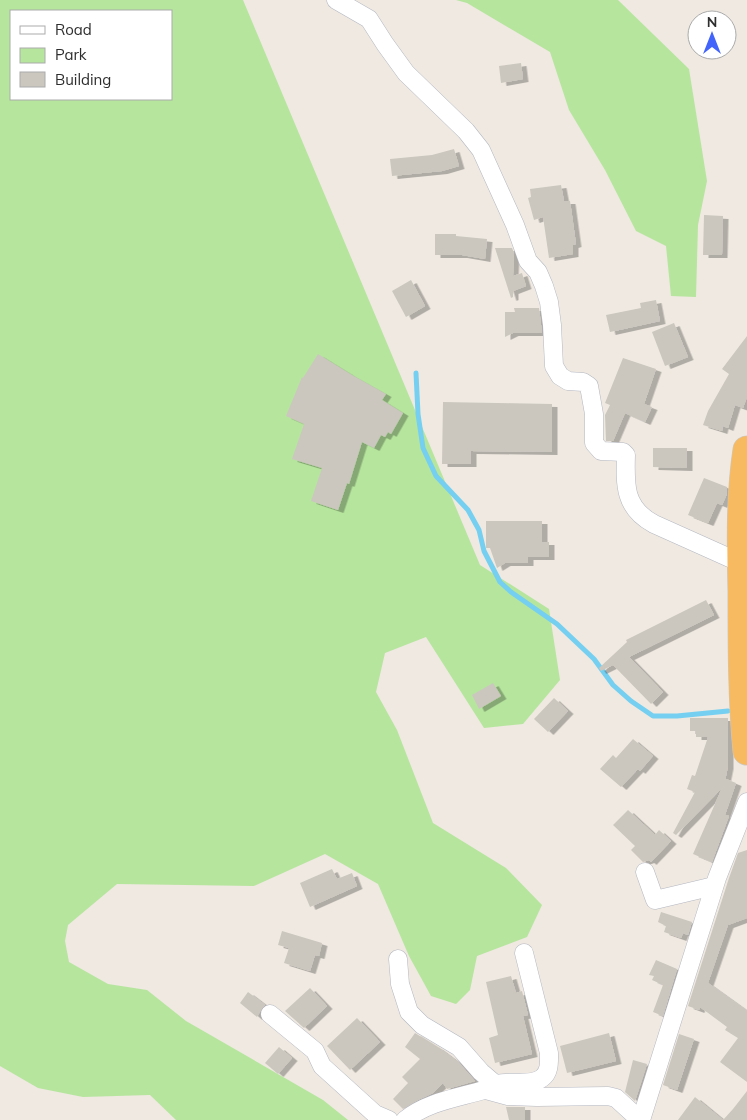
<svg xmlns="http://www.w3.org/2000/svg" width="747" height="1120" viewBox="0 0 747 1120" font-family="Mulish,sans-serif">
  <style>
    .green { fill: #b6e59e; fill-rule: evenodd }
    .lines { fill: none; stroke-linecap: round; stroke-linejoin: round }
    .stream { stroke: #75cff0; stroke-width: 5 }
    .building { fill: #cbc7bf; filter: url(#shadow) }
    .minor-casing { stroke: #b4b7c1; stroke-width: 19 }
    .trunk-casing { stroke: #c9c9c9; stroke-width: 29 }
    .minor { stroke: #fff; stroke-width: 18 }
    .trunk { stroke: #f8ba60; stroke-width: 28 }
  </style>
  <defs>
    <filter id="shadow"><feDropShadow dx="5.5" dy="3" stdDeviation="0" flood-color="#0004"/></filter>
  </defs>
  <rect width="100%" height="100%" fill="#efe9e1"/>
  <g class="green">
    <path d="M 0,0 L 243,0 L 480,565 L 549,609 L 560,680 L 523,724 L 484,728 L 426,637 L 385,653 L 376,692 L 397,730 L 433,823 L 506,868 L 542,905 L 527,937 L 477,956 L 470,990 L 456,1004 L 431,996 L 409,956 L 378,884 L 325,854 L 254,886 L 117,884 L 68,925 L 65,941 L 69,962 L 108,984 L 147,990 L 186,1021 L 323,1100 L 348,1120 L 176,1120 L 150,1095 L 83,1097 L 38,1088 L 0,1066 ZM 11,11 L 171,11 L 171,99 L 11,99 Z"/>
    <path d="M 456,0 L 618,0 L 689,69 L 707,181 L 698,225 L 696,297 L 671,296 L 666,246 L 636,231 L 605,170 L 569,110 L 550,52 L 467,3 Z"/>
  </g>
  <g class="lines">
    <path class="stream" d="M 416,373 L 418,414 L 423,448 L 436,476 L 468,510 L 479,530 L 484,551 L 500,582 L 511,592 L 557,624 L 594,659 L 613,685 L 631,701 L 653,716 L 677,716 L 728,711"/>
  </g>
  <g class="building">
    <path d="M 521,63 L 523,79 L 501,83 L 499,66 Z"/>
    <path d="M 454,149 L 459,166 L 442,171 L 392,176 L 390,159 L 432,155 Z"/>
    <path d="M 561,185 L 564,201 L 570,201 L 576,244 L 573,245 L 573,254 L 549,258 L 543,217 L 534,220 L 528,198 L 531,197 L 530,189 Z"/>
    <path d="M 704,215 L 723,216 L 722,255 L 703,255 Z"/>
    <path d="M 435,234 L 456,234 L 456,236 L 487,239 L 485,259 L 462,255 L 435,255 Z"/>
    <path d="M 495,248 L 512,248 L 514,253 L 513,276 L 522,273 L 526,286 L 513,291 L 513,297 L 511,298 Z"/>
    <path d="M 411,280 L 425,306 L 406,317 L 392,291 Z"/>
    <path d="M 656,300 L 660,321 L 610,332 L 606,315 L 641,308 L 640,303 Z"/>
    <path d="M 514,308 L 539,308 L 542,333 L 513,333 L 505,337 L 505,312 L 515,312 Z"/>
    <path d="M 674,323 L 688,357 L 665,366 L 652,332 Z"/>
    <path d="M 747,336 L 747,397 L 743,408 L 735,405 L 728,428 L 723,426 L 722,431 L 703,425 L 708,411 L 729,374 L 722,369 Z"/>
    <path d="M 318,354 L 352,375 L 386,394 L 382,400 L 403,413 L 391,434 L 388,432 L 385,437 L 381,435 L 374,448 L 362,442 L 349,484 L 347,483 L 338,510 L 311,501 L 322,468 L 292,459 L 304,424 L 286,416 L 302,377 L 303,378 Z"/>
    <path d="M 623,358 L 656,369 L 644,404 L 652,407 L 645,422 L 625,413 L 613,441 L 606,441 L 605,415 L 610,405 L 605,403 Z"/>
    <path d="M 443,402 L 552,404 L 552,452 L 471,451 L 471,464 L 442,464 Z"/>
    <path d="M 653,448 L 687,448 L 687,468 L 653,467 Z"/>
    <path d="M 704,478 L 727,487 L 727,494 L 722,505 L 717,503 L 708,523 L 688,515 Z"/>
    <path d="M 486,521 L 542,521 L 542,542 L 549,542 L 549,557 L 528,557 L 528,563 L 505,563 L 497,568 L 490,548 L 486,548 Z"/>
    <path d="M 706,600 L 714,615 L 629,657 L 663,692 L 651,704 L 613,665 L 601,671 L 599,668 L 627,642 L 626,640 Z"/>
    <path d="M 493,683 L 501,696 L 479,709 L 472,695 Z"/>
    <path d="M 554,698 L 568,711 L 548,732 L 534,719 Z"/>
    <path d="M 690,718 L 728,718 L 728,766 L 725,781 L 726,779 L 736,783 L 725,815 L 729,816 L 712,862 L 693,854 L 722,788 L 676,835 L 673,833 L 695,792 L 687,789 L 692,775 L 695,776 L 708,737 L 696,737 L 696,731 L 690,731 Z"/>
    <path d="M 633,739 L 653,756 L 640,771 L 638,769 L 621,787 L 600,769 L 613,755 L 616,758 Z"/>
    <path d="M 628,810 L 655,835 L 659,830 L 671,841 L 651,862 L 649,860 L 643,862 L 631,850 L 635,846 L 613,825 Z"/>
    <path d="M 747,850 L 747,918 L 728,925 L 708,983 L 747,1011 L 747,1082 L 720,1062 L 738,1038 L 725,1030 L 727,1027 L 700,1007 L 699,1010 L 688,1006 L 729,878 L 738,853 Z"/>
    <path d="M 332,869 L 337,879 L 352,873 L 357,886 L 310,907 L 300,883 Z"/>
    <path d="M 661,912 L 692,922 L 688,935 L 683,933 L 681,938 L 664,932 L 666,926 L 658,922 Z"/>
    <path d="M 282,931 L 322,943 L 319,956 L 315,955 L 310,971 L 284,963 L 289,948 L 278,945 Z"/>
    <path d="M 656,960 L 677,969 L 663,1016 L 653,1012 L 663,985 L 652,980 L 654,976 L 649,975 Z"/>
    <path d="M 511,976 L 516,993 L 522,991 L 528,1015 L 523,1016 L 532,1054 L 495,1063 L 489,1038 L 498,1035 L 486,982 Z"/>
    <path d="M 310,988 L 327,1006 L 304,1028 L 285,1011 Z"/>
    <path d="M 248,992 L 265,1005 L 262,1008 L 257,1017 L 240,1003 Z"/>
    <path d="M 357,1018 L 380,1042 L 350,1070 L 327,1046 Z"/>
    <path d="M 415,1033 L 439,1048 L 459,1063 L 475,1081 L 447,1089 L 443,1083 L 433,1093 L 418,1100 L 403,1109 L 393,1099 L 408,1083 L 402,1077 L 420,1059 L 405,1047 Z"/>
    <path d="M 609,1033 L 616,1061 L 567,1073 L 560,1046 Z"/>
    <path d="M 679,1034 L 694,1039 L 677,1090 L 663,1085 Z"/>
    <path d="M 279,1047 L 292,1058 L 278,1074 L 265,1063 Z"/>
    <path d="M 633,1060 L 647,1064 L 635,1101 L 625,1092 Z"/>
    <path d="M 747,1091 L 747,1120 L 723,1120 L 733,1109 Z"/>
    <path d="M 695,1097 L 723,1120 L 678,1120 Z"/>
    <path d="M 506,1107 L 525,1107 L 525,1120 L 509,1120 Z"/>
  </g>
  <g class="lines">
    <g class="minor-casing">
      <g id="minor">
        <path d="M 336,0 L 369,19 L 385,44 L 406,73 L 466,131 L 481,150 L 515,225 L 528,261 L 538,272 L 544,286 L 549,302 L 552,325 L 554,366 L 560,376 L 568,381 L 583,382 L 589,386 L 594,414 L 594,443 L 601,451 L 623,452 L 626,455 C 625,485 624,508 654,524 L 741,563"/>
        <path d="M 645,872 L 655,900 L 714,886"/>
        <path d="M 398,959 L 400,984 L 409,1012 L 422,1025 L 459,1047 L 481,1072 L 495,1084"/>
        <path d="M 270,1014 L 315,1051 L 322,1066 L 375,1114 L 389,1120"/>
        <path d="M 486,1090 L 508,1096 L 537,1097 L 608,1096 L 616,1098 L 640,1120"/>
        <path d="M 405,1120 C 427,1102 457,1098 484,1090 C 488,1089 492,1085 497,1084 C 511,1080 530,1087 542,1078 C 550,1072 549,1062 549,1053 L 524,953"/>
        <path d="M 641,1120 L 717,878 L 747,802"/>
      </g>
    </g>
    <g class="trunk-casing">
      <path id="trunk" d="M 747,450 C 740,496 741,544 742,591 C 742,645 742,698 747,751"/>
    </g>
    <use href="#minor" class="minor"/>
    <use href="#trunk" class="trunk"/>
  </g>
  <rect x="10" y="10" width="162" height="90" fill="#ffffff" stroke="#ababab"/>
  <rect x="20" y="26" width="25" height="8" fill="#ffffff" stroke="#ababab"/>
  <text x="55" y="35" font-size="15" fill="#2e2e2e">Road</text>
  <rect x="20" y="48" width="25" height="15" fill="#b6e59e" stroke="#ababab"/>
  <text x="55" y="60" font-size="15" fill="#2e2e2e">Park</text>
  <rect x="20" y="72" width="25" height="15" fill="#cbc7bf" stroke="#ababab"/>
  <text x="55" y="85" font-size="15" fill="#2e2e2e">Building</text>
  <g transform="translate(712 35)"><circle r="24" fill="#ffffff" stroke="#ababab"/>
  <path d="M0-4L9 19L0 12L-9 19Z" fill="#4264fb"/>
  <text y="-8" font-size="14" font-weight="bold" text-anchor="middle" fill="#2e2e2e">N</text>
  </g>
</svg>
